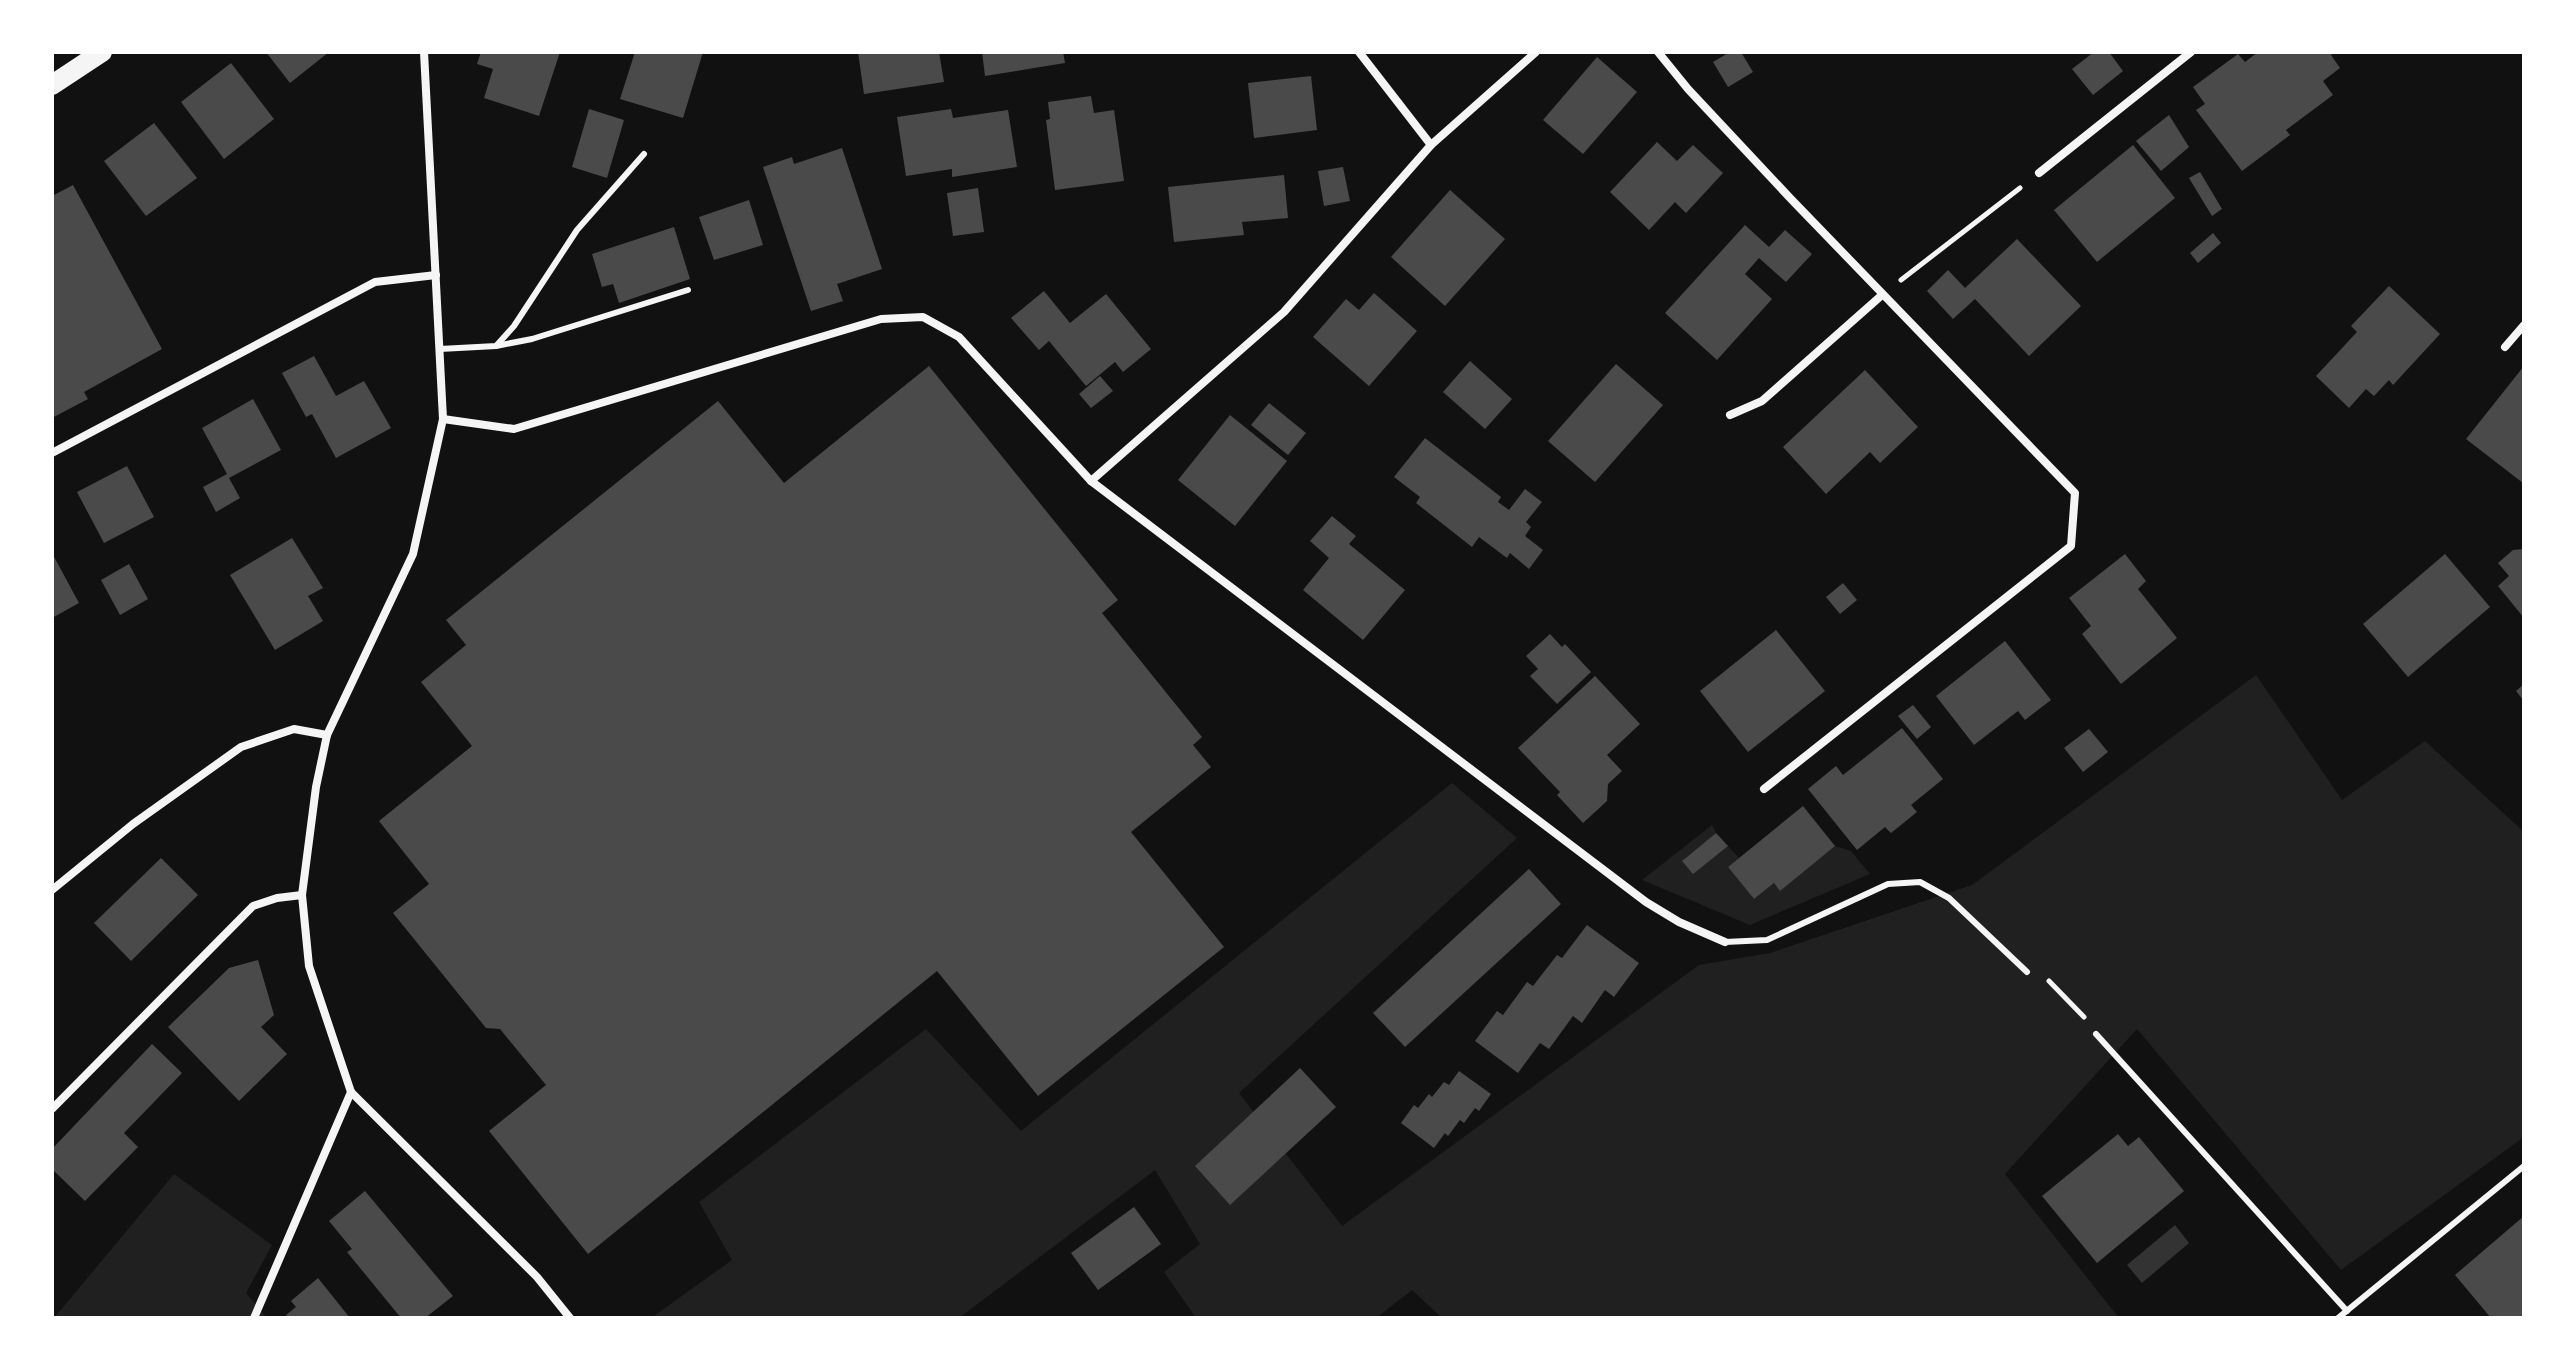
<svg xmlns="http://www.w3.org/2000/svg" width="2576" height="1370" viewBox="0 0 2576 1370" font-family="Commissioner,sans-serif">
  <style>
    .green { fill: #202020 }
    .water { fill: #333 }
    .building { fill: #4a4a4a }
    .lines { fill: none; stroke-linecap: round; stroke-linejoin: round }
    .path { stroke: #f5f5f5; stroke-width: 5 }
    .service { stroke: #f5f5f5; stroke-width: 6 }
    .minor { stroke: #f5f5f5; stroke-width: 8 }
    .primary { stroke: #f5f5f5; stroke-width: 20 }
  </style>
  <rect width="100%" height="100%" fill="#111"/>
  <g class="green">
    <path d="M 2256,675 L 2342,800 L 2425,741 L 2524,832 L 2524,1137 L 2341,1270 L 2137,1029 L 2005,1174 L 2119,1318 L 1442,1318 L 1412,1290 L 1376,1318 L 1196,1318 L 1164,1272 L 1200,1244 L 1155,1170 L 959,1318 L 651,1318 L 732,1260 L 699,1202 L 926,1029 L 1021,1131 L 1452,783 L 1517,838 L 1239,1093 L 1342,1226 L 1699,965 L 1770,953 L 1972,885 Z"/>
    <path d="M 1712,825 L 1716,833 L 1683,860 L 1728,846 L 1739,858 L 1728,867 L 1754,899 L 1774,883 L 1780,890 L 1835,846 L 1851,851 L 1870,874 L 1750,925 L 1642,880 Z"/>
    <path d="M 174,1174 L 272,1245 L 246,1293 L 267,1318 L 54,1318 Z"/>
  </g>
  <path class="water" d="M 2175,1225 L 2189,1243 L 2142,1283 L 2127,1265 Z"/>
  <g class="building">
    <path d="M 266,52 L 329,52 L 290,83 Z"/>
    <path d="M 481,52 L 560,52 L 539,116 L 484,98 L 493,69 L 477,64 Z"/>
    <path d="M 635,52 L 703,52 L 683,118 L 620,99 Z"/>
    <path d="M 858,52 L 939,52 L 944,82 L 864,94 Z"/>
    <path d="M 982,52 L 1063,52 L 1065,63 L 985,76 Z"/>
    <path d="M 1730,52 L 1741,52 L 1753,72 L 1728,87 L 1713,62 Z"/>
    <path d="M 2094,52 L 2109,52 L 2123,71 L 2093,95 L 2072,69 Z"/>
    <path d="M 2258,52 L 2335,52 L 2331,55 L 2340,68 L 2323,81 L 2333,95 L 2286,130 L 2290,135 L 2242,171 L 2196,110 L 2205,104 L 2193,87 L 2238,54 L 2245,62 Z"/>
    <path d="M 1597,57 L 1637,92 L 1583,154 L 1543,120 Z"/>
    <path d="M 231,63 L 274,119 L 224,159 L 181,102 Z"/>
    <path d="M 1311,76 L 1317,130 L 1254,138 L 1248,83 Z"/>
    <path d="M 1091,96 L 1094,113 L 1114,110 L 1124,181 L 1055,190 L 1046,120 L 1050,119 L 1048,102 Z"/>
    <path d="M 589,109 L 624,120 L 607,178 L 572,167 Z"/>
    <path d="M 951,109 L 953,118 L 1008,110 L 1017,167 L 952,177 L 952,169 L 906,176 L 897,117 Z"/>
    <path d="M 2169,115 L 2189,147 L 2161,171 L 2136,141 Z"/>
    <path d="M 154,123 L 197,178 L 146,216 L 104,161 Z"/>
    <path d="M 1657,142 L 1677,161 L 1693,145 L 1723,173 L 1686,213 L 1675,202 L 1649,230 L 1610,192 Z"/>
    <path d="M 2133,145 L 2175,198 L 2097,262 L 2054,210 Z"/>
    <path d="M 842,148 L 882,269 L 837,284 L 843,301 L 811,311 L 763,167 L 792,157 L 794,164 Z"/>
    <path d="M 1343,167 L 1350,201 L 1324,206 L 1318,171 Z"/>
    <path d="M 2200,172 L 2222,209 L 2212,216 L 2189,178 Z"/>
    <path d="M 1284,175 L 1288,218 L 1242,222 L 1244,235 L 1174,242 L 1168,187 Z"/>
    <path d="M 73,185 L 162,349 L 84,392 L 88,399 L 52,418 L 52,196 Z"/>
    <path d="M 978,188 L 984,232 L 953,236 L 947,193 Z"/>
    <path d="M 1450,190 L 1505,239 L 1445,306 L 1391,257 Z"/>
    <path d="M 749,200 L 763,245 L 714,260 L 699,217 Z"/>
    <path d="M 1745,225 L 1769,247 L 1785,230 L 1812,254 L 1786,282 L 1759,258 L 1745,274 L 1772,299 L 1717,360 L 1665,313 Z"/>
    <path d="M 674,227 L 690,279 L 619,303 L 613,284 L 602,287 L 592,254 Z"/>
    <path d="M 2213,233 L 2221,243 L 2198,263 L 2190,253 Z"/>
    <path d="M 2017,239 L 2081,306 L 2029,356 L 1975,299 L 1953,319 L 1927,291 L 1948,270 L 1965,288 Z"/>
    <path d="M 2389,286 L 2440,334 L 2393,385 L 2389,380 L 2374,396 L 2366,389 L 2349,408 L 2316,376 L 2357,332 L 2351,326 Z"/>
    <path d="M 1044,291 L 1070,323 L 1106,294 L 1151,349 L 1123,372 L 1115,362 L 1086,386 L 1049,341 L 1039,350 L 1011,318 Z"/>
    <path d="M 1374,293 L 1417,331 L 1369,386 L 1313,337 L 1346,299 L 1359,310 Z"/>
    <path d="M 314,356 L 336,396 L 364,381 L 391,428 L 336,458 L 312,414 L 306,417 L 282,373 Z"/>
    <path d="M 1470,361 L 1512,399 L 1485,429 L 1443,392 Z"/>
    <path d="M 1616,364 L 1663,405 L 1595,482 L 1548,441 Z"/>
    <path d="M 929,366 L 1118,600 L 1102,613 L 1202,737 L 1193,745 L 1211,767 L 1131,832 L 1224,947 L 1038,1096 L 937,971 L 588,1254 L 489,1131 L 546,1085 L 500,1029 L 486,1028 L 393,913 L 429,884 L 379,821 L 472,746 L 421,682 L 466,645 L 446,620 L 718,401 L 784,483 Z"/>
    <path d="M 2524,366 L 2524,482 L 2523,483 L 2466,439 Z"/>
    <path d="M 1865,370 L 1918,427 L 1880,463 L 1870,452 L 1826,494 L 1783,447 Z"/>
    <path d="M 1100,376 L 1113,391 L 1091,408 L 1079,394 Z"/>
    <path d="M 253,399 L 281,450 L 229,478 L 240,498 L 216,512 L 203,487 L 227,474 L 202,428 Z"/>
    <path d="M 1269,403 L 1306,433 L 1288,455 L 1251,425 Z"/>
    <path d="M 1230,415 L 1287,461 L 1235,526 L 1178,480 Z"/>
    <path d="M 1425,438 L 1501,497 L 1498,502 L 1509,510 L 1525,489 L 1542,502 L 1526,522 L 1531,527 L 1525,536 L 1543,550 L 1529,569 L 1510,553 L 1507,558 L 1479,537 L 1472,547 L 1416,503 L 1420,497 L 1394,477 Z"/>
    <path d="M 127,466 L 154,517 L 104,543 L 77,492 Z"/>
    <path d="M 1332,516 L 1356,536 L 1349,544 L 1405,590 L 1363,640 L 1303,590 L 1329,558 L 1310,541 Z"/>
    <path d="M 292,538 L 323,588 L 308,596 L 323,621 L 275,650 L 230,575 Z"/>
    <path d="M 2524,549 L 2524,618 L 2498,586 L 2509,576 L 2498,563 L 2513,550 Z"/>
    <path d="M 52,553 L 79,603 L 52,618 Z"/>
    <path d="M 2125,554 L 2146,581 L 2138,589 L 2177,638 L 2121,684 L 2082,634 L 2091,626 L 2069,598 Z"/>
    <path d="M 2445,554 L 2490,607 L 2408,677 L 2363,624 Z"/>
    <path d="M 129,564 L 148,599 L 120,615 L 101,580 Z"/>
    <path d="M 1843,583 L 1857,600 L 1840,614 L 1826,597 Z"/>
    <path d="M 1776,630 L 1825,691 L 1748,752 L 1700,691 Z"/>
    <path d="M 1550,634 L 1562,647 L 1565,644 L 1591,672 L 1557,704 L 1530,676 L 1538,669 L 1526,656 Z"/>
    <path d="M 2005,641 L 2051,700 L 2025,720 L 2018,711 L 1974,745 L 1936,696 Z"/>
    <path d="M 1595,676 L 1640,724 L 1607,755 L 1622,771 L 1608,784 L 1607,801 L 1583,823 L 1557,795 L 1560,792 L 1518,748 Z"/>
    <path d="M 2524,684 L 2524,701 L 2516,691 Z"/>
    <path d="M 1913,705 L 1931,727 L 1917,739 L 1898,716 Z"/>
    <path d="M 1902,728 L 1943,779 L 1911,805 L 1917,812 L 1891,833 L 1885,827 L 1857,850 L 1808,789 L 1836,766 L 1843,775 Z"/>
    <path d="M 2089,729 L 2108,752 L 2083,772 L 2064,748 Z"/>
    <path d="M 1803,806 L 1835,846 L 1780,891 L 1774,883 L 1754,899 L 1728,867 Z"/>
    <path d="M 1716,833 L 1728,846 L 1693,874 L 1682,861 Z"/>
    <path d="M 161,858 L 198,895 L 131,961 L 94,923 Z"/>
    <path d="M 1529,869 L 1561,904 L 1405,1047 L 1373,1013 Z"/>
    <path d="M 1587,925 L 1639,963 L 1614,997 L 1605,990 L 1582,1023 L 1573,1016 L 1549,1049 L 1540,1043 L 1518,1073 L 1475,1041 L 1497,1011 L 1503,1015 L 1527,982 L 1533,986 L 1557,955 L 1562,958 Z"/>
    <path d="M 258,960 L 274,1015 L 261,1027 L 287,1054 L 239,1101 L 168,1027 L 229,968 Z"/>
    <path d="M 152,1044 L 182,1073 L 124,1133 L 138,1147 L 85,1201 L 52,1169 L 52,1149 Z"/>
    <path d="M 1300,1068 L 1336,1107 L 1230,1205 L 1195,1166 Z"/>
    <path d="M 1459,1071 L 1491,1094 L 1479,1111 L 1475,1108 L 1464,1123 L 1460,1120 L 1448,1136 L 1445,1133 L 1434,1148 L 1401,1123 L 1414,1105 L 1418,1108 L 1429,1094 L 1432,1097 L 1444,1082 L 1449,1085 Z"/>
    <path d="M 2118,1134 L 2128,1146 L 2139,1137 L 2184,1191 L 2097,1263 L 2042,1196 Z"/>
    <path d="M 365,1191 L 453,1296 L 425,1318 L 401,1318 L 347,1252 L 352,1249 L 329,1221 Z"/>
    <path d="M 1134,1207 L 1161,1244 L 1098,1290 L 1071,1253 Z"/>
    <path d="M 2524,1216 L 2524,1318 L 2491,1318 L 2455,1275 Z"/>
    <path d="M 318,1278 L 350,1318 L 288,1318 L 286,1315 L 296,1307 L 291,1301 Z"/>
  </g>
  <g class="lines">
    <g class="path">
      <path d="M 1901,280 L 2020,188"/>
      <path d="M 2049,981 L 2084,1017"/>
    </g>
    <g class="service">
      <path d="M 496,346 L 532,339 L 688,290"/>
      <path d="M 440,349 L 496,346 L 514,326 L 577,230 L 644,154"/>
      <path d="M 1725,942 L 1767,940 L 1888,884 L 1920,882 L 1949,898 L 2027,972"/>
      <path d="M 2096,1034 L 2347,1311"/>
      <path d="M 2338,1318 L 2524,1166"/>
    </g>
    <g class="minor">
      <path d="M 424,52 L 443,419 L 413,554 L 327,735 L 316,787 L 302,895 L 309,966 L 351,1092 L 537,1277 L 570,1318"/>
      <path d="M 1359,52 L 1431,145"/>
      <path d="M 1658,52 L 1688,89 L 1791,199 L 2075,493 L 2071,546 L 1764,789"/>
      <path d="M 2039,173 L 2191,52"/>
      <path d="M 2505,347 L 2524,325"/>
      <path d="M 1730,415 L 1762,401 L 1882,295"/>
      <path d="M 443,419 L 514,429 L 881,319 L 923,317 L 959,337 L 1091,481 L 1646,902 L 1679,922 L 1725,942"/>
      <path d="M 52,453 L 375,282 L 436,275"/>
      <path d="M 1091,481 L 1284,312 L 1431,145 L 1536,52"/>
      <path d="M 52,890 L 133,824 L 241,747 L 294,729 L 327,735"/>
      <path d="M 52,1109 L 253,906 L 277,898 L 302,895"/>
      <path d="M 254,1318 L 351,1092"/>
    </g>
    <path class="primary" d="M 52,85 L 102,52"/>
  </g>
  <rect width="2576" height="1370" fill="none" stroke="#ffffff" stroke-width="108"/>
</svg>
